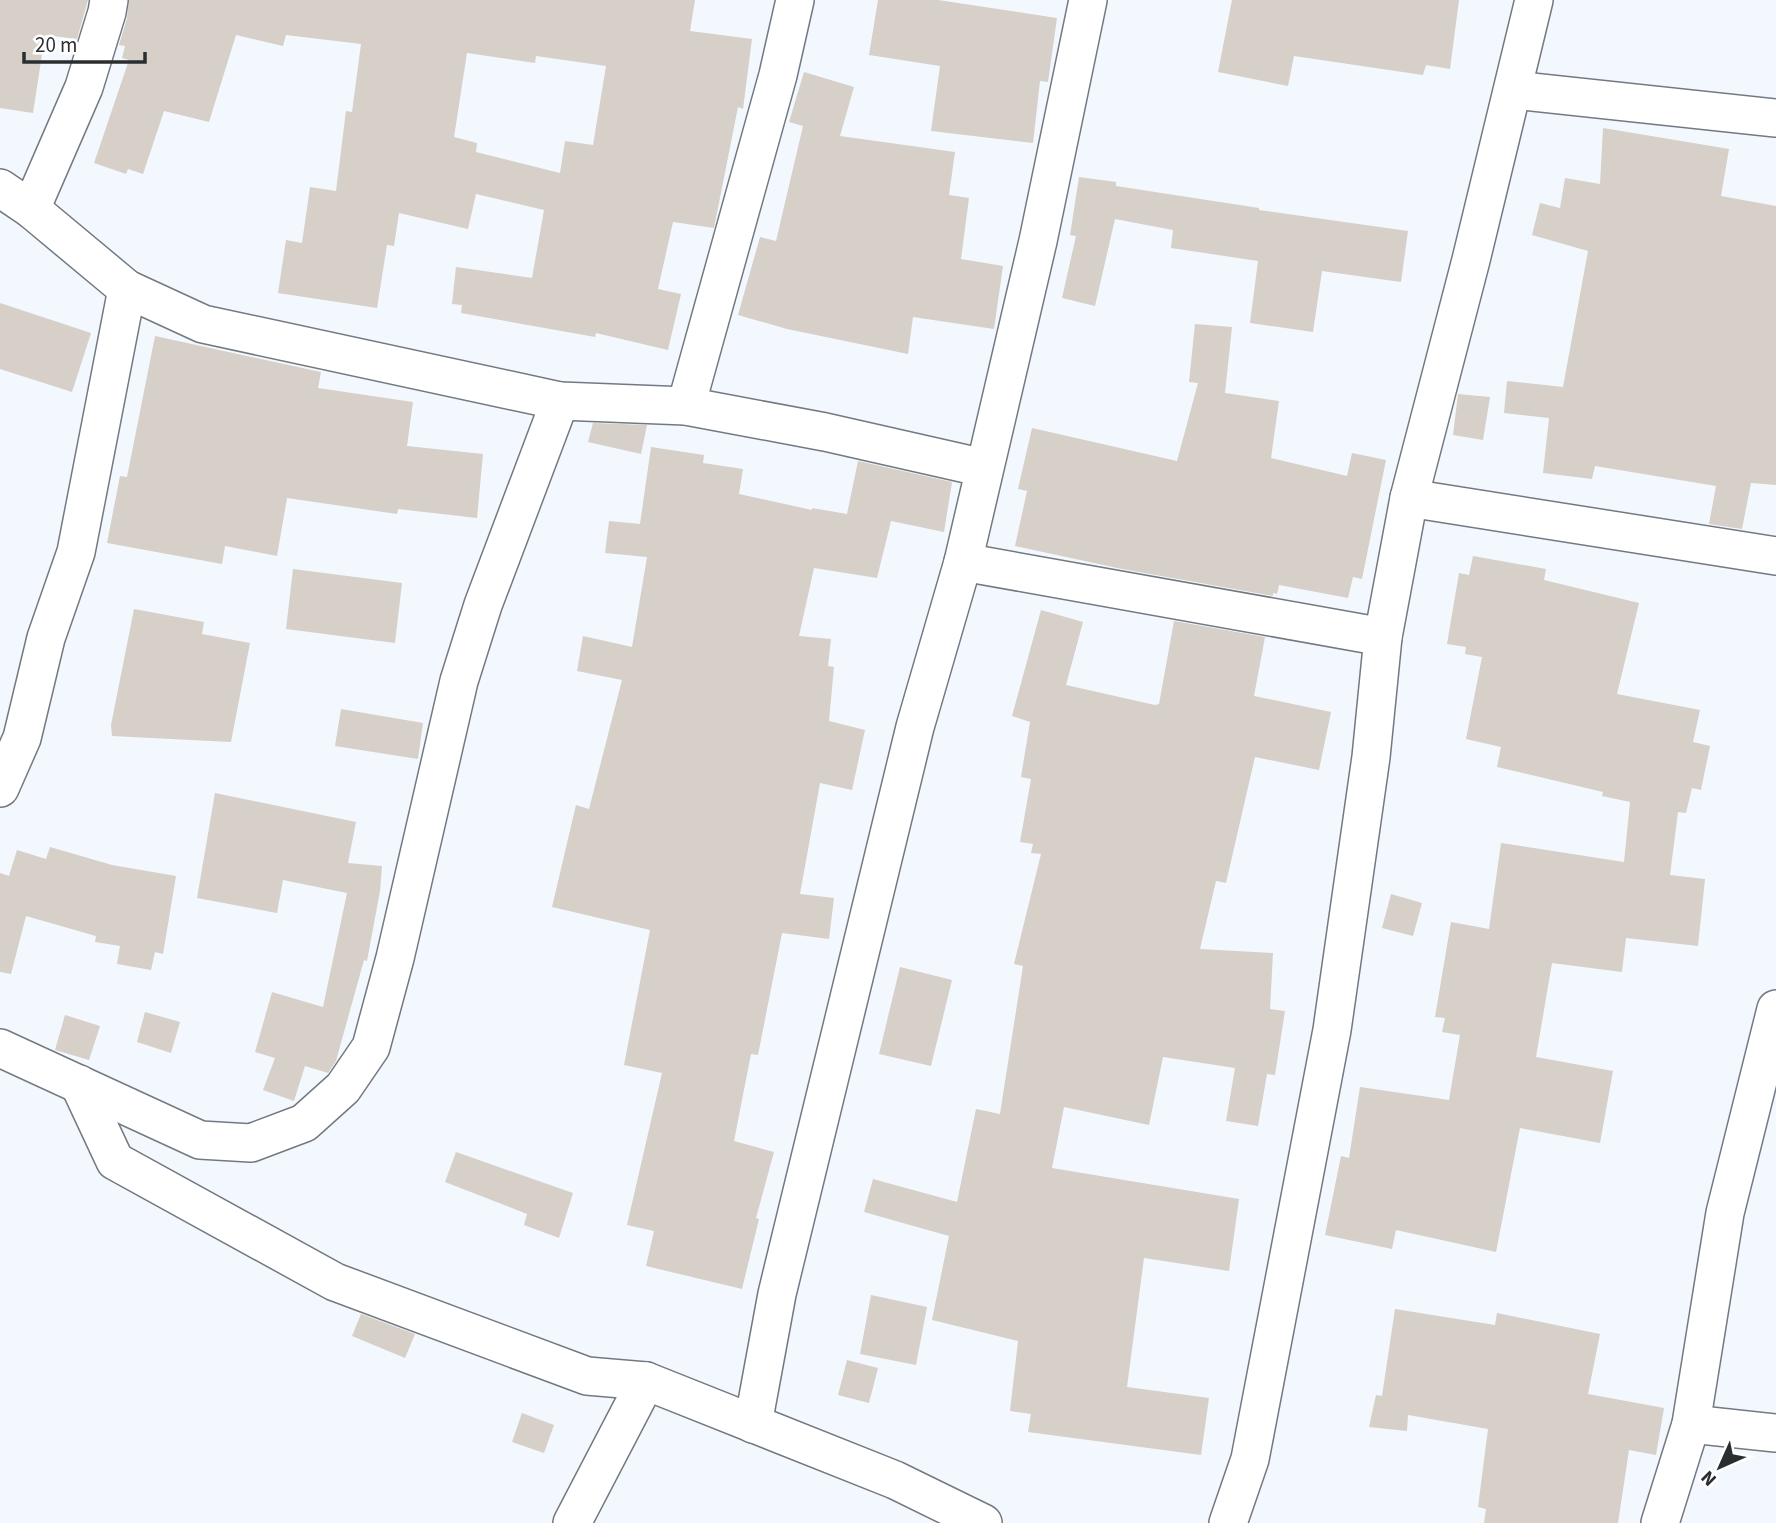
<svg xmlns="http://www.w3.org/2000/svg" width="1776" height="1523" viewBox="0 0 1776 1523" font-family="'Source Sans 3',sans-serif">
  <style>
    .building { fill: #d6d0c8; fill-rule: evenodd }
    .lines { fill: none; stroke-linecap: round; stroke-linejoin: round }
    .street-casing { stroke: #737980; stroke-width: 40 }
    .street { stroke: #fff; stroke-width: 37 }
  </style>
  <rect width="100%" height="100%" fill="#f2f8fe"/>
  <g class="building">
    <path d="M 0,0 L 88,0 L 77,39 L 45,35 L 33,113 L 0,108 Z"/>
    <path d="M 129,0 L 695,0 L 690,31 L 752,39 L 743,109 L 738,107 L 714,228 L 673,222 L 658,289 L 681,294 L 668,350 L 596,333 L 595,337 L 461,313 L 462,305 L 452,304 L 456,267 L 532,278 L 544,210 L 476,194 L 468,229 L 399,213 L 394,246 L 387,245 L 377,308 L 278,293 L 286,240 L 302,243 L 310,187 L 336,191 L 346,111 L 352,112 L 361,44 L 286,35 L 283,46 L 236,35 L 209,122 L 164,111 L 143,174 L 128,169 L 126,174 L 94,163 L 129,60 L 122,58 L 125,46 L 119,45 L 127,18 ZM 467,53 L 535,63 L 536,56 L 606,66 L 593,145 L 565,141 L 560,173 L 476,152 L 477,143 L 454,137 Z"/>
    <path d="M 878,0 L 938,0 L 1057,18 L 1048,82 L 1040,81 L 1033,143 L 931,131 L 940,66 L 869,55 Z"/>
    <path d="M 1232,0 L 1459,0 L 1450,69 L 1426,65 L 1423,75 L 1294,56 L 1288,86 L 1218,72 Z"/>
    <path d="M 804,72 L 854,87 L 840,136 L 955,152 L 949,195 L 969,198 L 961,259 L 1003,266 L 994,329 L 913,317 L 908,354 L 787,329 L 738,315 L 760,237 L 776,241 L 803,126 L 789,122 Z"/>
    <path d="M 1603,128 L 1729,149 L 1721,196 L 1776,206 L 1776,485 L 1751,483 L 1742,529 L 1709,524 L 1716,486 L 1595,466 L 1592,479 L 1543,473 L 1549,418 L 1504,413 L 1507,381 L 1563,387 L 1588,251 L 1532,235 L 1540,203 L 1560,208 L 1565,178 L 1600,184 Z"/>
    <path d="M 1079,177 L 1116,182 L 1116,186 L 1259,208 L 1259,210 L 1408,231 L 1401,282 L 1322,271 L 1313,332 L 1250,323 L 1258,261 L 1171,248 L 1173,230 L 1115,219 L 1095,306 L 1062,298 L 1076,236 L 1070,235 Z"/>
    <path d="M 0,303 L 91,333 L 72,392 L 0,369 Z"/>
    <path d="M 1195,324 L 1232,327 L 1225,393 L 1279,401 L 1271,458 L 1347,476 L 1352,453 L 1386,460 L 1362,579 L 1353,577 L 1348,598 L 1279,585 L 1277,594 L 1273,593 L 1273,596 L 1122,569 L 1015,546 L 1027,491 L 1018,489 L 1032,428 L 1177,461 L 1198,383 L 1189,382 Z"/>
    <path d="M 155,336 L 321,372 L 318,388 L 413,402 L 407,446 L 483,454 L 477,518 L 398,509 L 397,514 L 287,498 L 277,556 L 225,546 L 222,564 L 107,543 L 120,476 L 127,477 Z"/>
    <path d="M 1458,394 L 1490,397 L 1483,440 L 1453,435 Z"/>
    <path d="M 593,423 L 647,425 L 641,454 L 588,442 Z"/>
    <path d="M 651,447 L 704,455 L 703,463 L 743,469 L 739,494 L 812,510 L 812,508 L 847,514 L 858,461 L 952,482 L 944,532 L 891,521 L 877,578 L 814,568 L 799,636 L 831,639 L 828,666 L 834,667 L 829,721 L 865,730 L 852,790 L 820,783 L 800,894 L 834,898 L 829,939 L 782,933 L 758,1055 L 751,1054 L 734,1141 L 774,1152 L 756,1218 L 759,1219 L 742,1289 L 646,1266 L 654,1231 L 627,1225 L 662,1073 L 624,1065 L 650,930 L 552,907 L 576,805 L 589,809 L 622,680 L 577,671 L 583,636 L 632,647 L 647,557 L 605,553 L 609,521 L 640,524 Z"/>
    <path d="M 1473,556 L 1546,569 L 1544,580 L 1639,603 L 1617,694 L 1700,710 L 1693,742 L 1710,746 L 1701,790 L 1692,788 L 1686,813 L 1678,812 L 1670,875 L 1705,879 L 1698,946 L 1626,938 L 1622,972 L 1552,963 L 1536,1057 L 1613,1071 L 1600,1143 L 1520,1128 L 1496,1252 L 1396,1230 L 1392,1249 L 1325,1235 L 1341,1156 L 1349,1158 L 1360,1087 L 1449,1100 L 1460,1035 L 1442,1032 L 1445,1018 L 1435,1017 L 1451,922 L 1489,929 L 1501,843 L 1624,862 L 1630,802 L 1602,796 L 1603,792 L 1497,767 L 1501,747 L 1466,739 L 1482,657 L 1465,654 L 1466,647 L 1447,644 L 1459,573 L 1469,575 Z"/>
    <path d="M 293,569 L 402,583 L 395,643 L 286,629 Z"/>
    <path d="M 134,609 L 204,622 L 202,634 L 250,643 L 231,742 L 112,736 L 111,725 Z"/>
    <path d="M 1041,610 L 1083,622 L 1066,685 L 1155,705 L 1159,704 L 1174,621 L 1265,637 L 1254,696 L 1331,712 L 1319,770 L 1255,757 L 1226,883 L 1216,881 L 1200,949 L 1273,953 L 1270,1009 L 1285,1011 L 1275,1075 L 1267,1074 L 1258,1126 L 1226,1121 L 1235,1068 L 1163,1057 L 1149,1125 L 1064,1107 L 1052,1168 L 1239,1199 L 1229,1271 L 1144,1258 L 1127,1387 L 1209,1398 L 1201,1455 L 1028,1432 L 1031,1414 L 1010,1411 L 1018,1341 L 932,1320 L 949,1236 L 864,1212 L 873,1179 L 957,1202 L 976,1109 L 1000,1114 L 1023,966 L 1014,964 L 1041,854 L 1031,853 L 1033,844 L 1020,842 L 1031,779 L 1021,777 L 1030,722 L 1012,716 Z"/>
    <path d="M 341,709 L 423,723 L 418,759 L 335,746 Z"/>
    <path d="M 215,793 L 356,822 L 348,863 L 382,866 L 380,891 L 367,961 L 364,960 L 336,1061 L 328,1073 L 305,1066 L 294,1101 L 263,1090 L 275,1058 L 255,1052 L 272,992 L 323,1007 L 347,893 L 283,880 L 277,913 L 197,898 Z"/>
    <path d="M 50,847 L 112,865 L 176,876 L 163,954 L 155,952 L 151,970 L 117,964 L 120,946 L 95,942 L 96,936 L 26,916 L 11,974 L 0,972 L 0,873 L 9,876 L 17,850 L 46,859 Z"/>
    <path d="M 1391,894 L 1422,903 L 1413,936 L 1382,928 Z"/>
    <path d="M 900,967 L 952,980 L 931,1066 L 879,1054 Z"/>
    <path d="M 145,1012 L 180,1022 L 171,1053 L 137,1042 Z"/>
    <path d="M 65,1015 L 100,1026 L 89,1060 L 55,1050 Z"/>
    <path d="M 456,1152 L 573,1193 L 559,1238 L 524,1225 L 527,1214 L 445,1182 Z"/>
    <path d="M 871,1295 L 927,1307 L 916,1365 L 860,1354 Z"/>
    <path d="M 1395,1309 L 1495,1325 L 1497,1313 L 1600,1334 L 1588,1394 L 1664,1408 L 1656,1455 L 1629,1450 L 1618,1523 L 1484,1523 L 1486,1509 L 1478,1507 L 1488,1429 L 1408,1415 L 1407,1431 L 1369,1427 L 1376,1395 L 1382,1396 Z"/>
    <path d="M 361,1314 L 415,1334 L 405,1358 L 352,1336 Z"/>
    <path d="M 847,1360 L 878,1368 L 869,1403 L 838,1395 Z"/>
    <path d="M 522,1413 L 554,1425 L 544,1453 L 512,1442 Z"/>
  </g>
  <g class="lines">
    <g class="street-casing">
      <g id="street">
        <path d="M 1513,90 L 1776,118"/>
        <path d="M 0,188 L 31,209 L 127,289 L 203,324 L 560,401 L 686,406 L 825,432 L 984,468"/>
        <path d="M 31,209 L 84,87 L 107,12 L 109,0"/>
        <path d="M 686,406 L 778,75 L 795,0"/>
        <path d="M 1409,498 L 1776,556"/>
        <path d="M 963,562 L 1383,637"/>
        <path d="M 0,788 L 22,738 L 46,638 L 76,552 L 127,289"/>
        <path d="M 0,1048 L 200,1140 L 251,1143 L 304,1123 L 343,1088 L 371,1047 L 395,958 L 459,681 L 483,605 L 560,401"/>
        <path d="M 79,1084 L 115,1161 L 335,1282 L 587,1376 L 646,1381 L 895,1480 L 983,1523"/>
        <path d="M 753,1424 L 777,1294 L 915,727 L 963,562 L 1038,241 L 1088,0"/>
        <path d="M 1691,1424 L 1776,1433"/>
        <path d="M 572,1523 L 646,1381"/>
        <path d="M 1228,1523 L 1250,1459 L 1332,1030 L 1371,757 L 1383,637 L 1409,498 L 1471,260 L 1534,0"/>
        <path d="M 1660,1523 L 1691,1424 L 1725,1213 L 1776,1009"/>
      </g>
    </g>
    <use href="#street" class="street"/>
  </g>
  <g transform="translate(1720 1467) rotate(225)" stroke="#ffffff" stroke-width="5" paint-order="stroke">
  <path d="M0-5L12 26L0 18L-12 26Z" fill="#2b2e31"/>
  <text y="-10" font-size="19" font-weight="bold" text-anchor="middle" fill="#2b2e31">N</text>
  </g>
  <path d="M24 52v10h121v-10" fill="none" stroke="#2b2e31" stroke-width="3.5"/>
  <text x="35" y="52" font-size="21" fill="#2b2e31" stroke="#ffffff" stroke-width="5" paint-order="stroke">20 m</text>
</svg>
